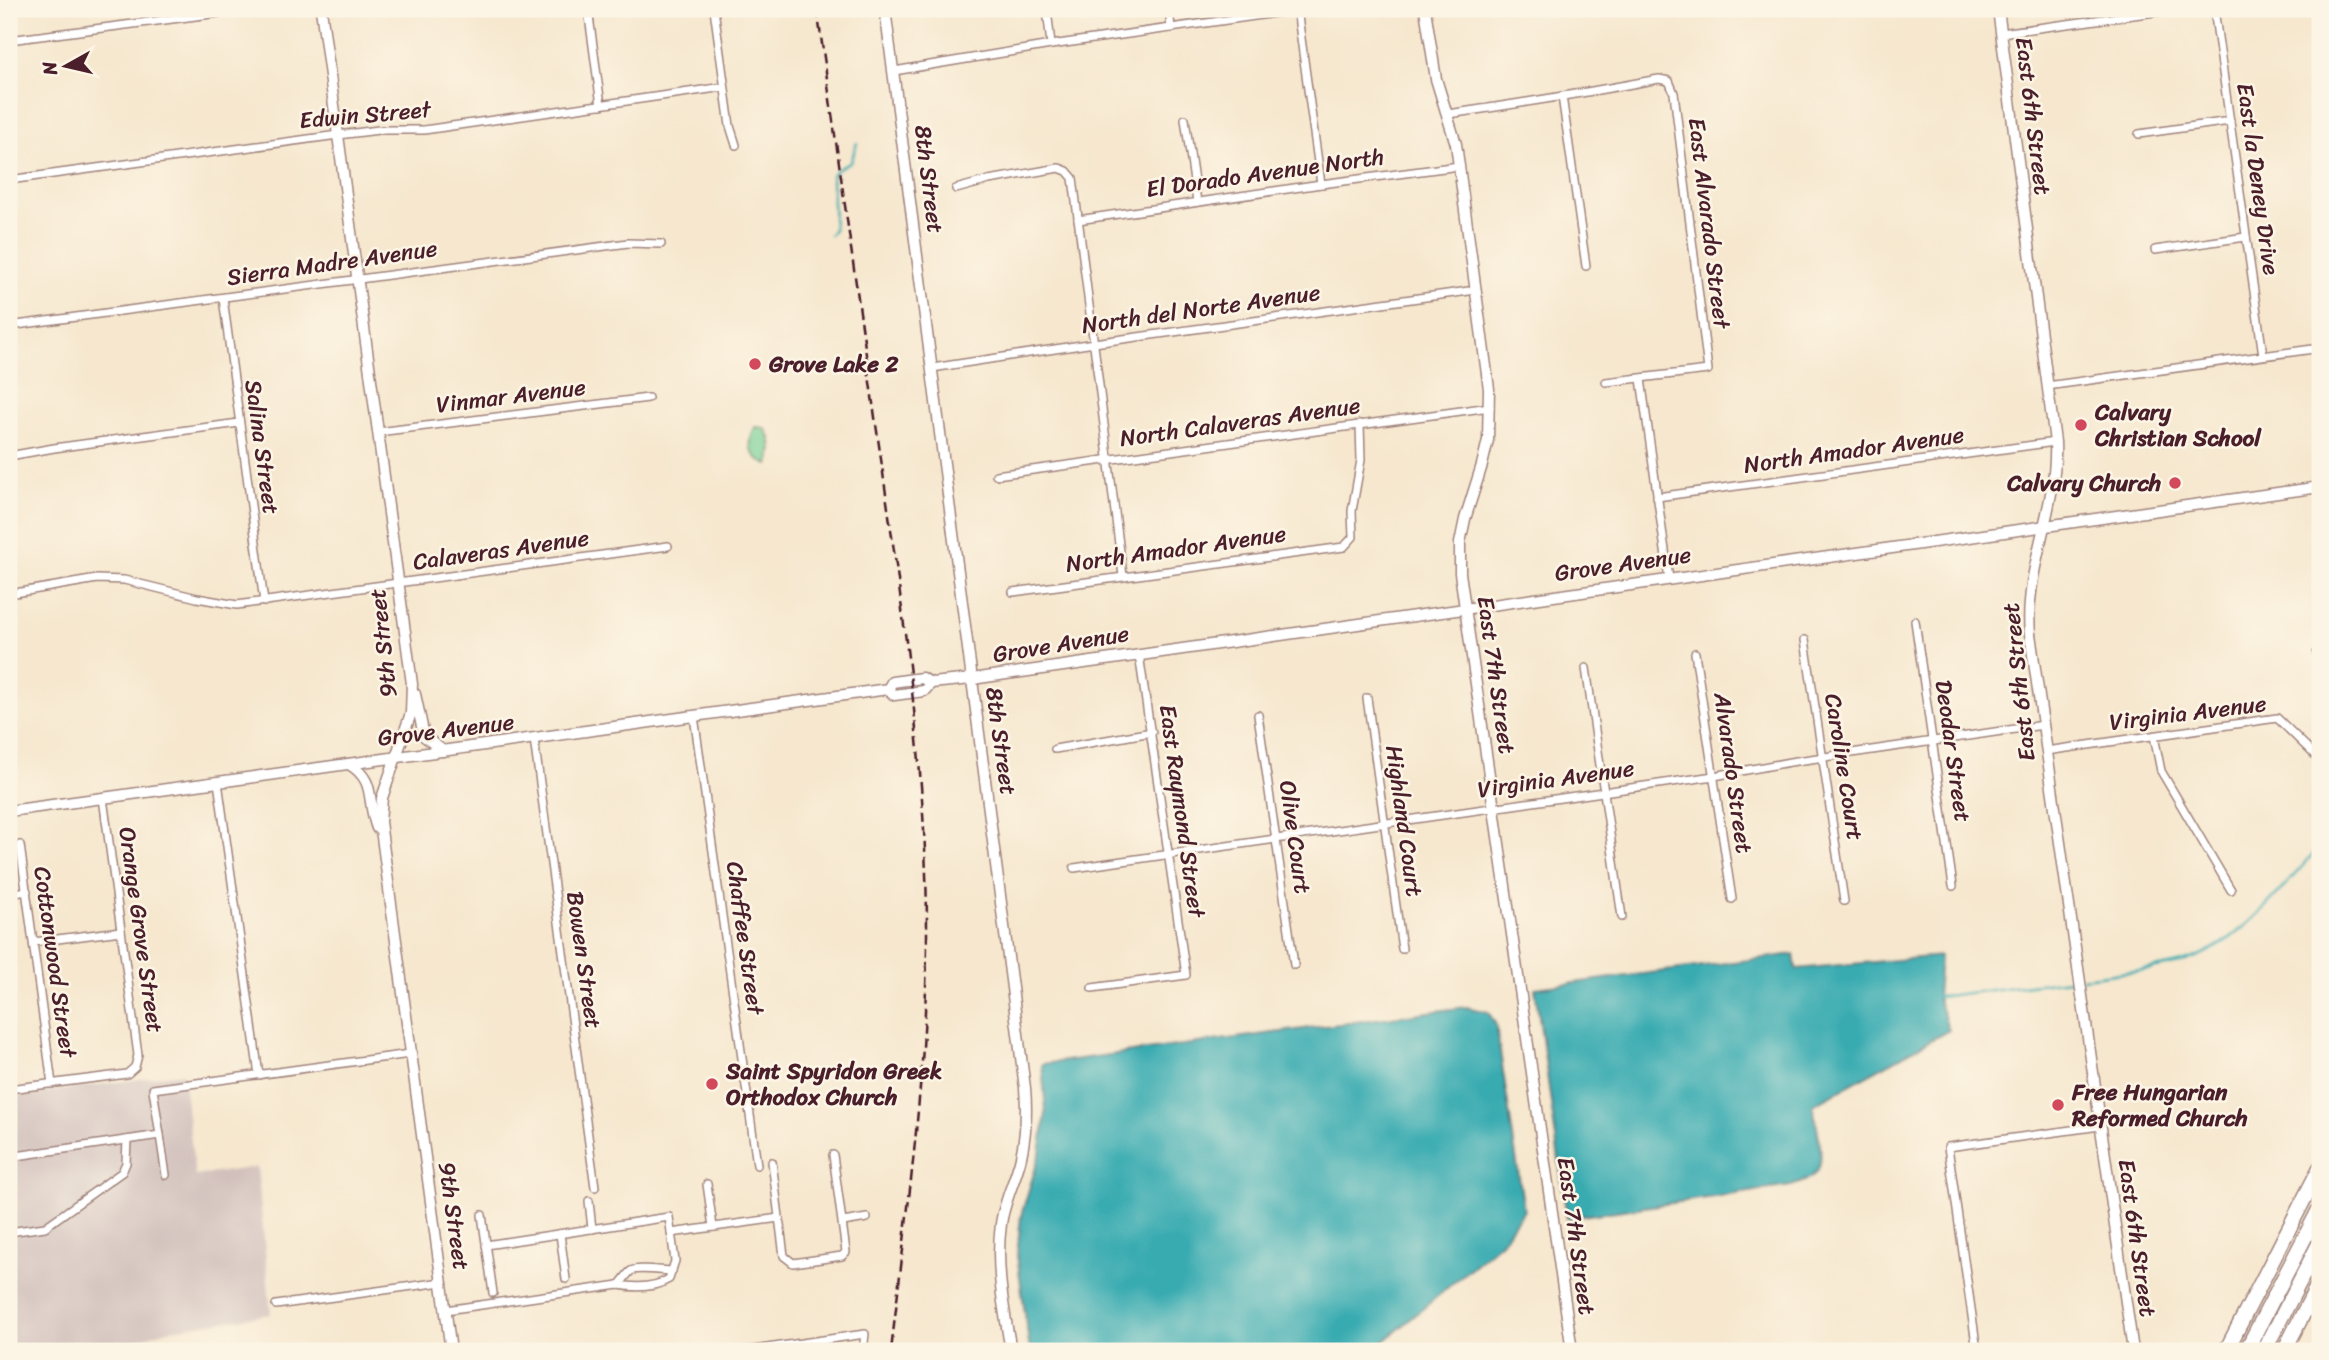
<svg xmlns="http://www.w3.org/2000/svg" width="2329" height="1360" viewBox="0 0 2329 1360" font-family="Sriracha,sans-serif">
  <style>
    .industrial { fill: #d1c0bc }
    .green { fill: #76cf95; stroke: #607760; stroke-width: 2 }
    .water { fill: #39abb1; stroke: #42656e; stroke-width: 2 }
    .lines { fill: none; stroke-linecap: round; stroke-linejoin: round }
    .stream { stroke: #39abb1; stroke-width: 2.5 }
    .street-casing { stroke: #a0837c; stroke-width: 10 }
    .secondary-casing { stroke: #a0837c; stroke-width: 13 }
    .highway-casing { stroke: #a0837c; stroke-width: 17 }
    .street { stroke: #fff; stroke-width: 7 }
    .secondary { stroke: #fff; stroke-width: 10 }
    .highway { stroke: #fff; stroke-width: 14 }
    .rail { stroke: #4a1f2b; stroke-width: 2.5; stroke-dasharray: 10 5; stroke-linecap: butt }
    .poi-dot { fill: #d1495b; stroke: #fcf5e5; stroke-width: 2.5 }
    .labels { text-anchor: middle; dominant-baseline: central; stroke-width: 5; stroke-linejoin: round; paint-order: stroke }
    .street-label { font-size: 23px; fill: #4a1f2b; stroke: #fcf5e5 }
    .poi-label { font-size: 23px; font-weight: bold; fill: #4a1f2b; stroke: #fcf5e5; text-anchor: start }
  </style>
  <rect width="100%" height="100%" fill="#fcf5e5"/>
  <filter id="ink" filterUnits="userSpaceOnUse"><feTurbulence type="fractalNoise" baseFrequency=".0143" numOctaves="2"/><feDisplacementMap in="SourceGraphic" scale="14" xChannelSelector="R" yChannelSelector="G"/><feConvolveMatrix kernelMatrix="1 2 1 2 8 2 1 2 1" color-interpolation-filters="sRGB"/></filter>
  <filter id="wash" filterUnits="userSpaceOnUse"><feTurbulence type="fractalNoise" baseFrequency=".00686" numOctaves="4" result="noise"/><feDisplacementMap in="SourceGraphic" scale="28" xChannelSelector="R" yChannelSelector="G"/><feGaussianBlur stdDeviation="1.57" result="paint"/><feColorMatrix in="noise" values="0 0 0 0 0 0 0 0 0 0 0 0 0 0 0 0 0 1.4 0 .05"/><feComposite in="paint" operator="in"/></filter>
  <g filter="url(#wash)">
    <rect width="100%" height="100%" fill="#f6e7ce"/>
    <path class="industrial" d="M 183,1073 L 195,1176 L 257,1167 L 271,1314 L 172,1329 L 138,1339 L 119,1351 L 9,1351 L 9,1097 Z"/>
    <path class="green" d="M 755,427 L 765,428 C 773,440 773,451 769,465 C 750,458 746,445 755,427 Z"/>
    <g class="water">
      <path d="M 1794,954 L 1796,969 L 1940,956 L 1937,997 L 1949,1030 L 1813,1105 C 1815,1121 1827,1161 1816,1172 C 1810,1180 1800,1183 1791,1186 L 1567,1218 L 1535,988 Z"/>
      <path d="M 1466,1007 L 1488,1012 L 1496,1025 L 1524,1210 L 1501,1242 L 1373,1351 L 1030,1351 L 1017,1255 L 1021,1216 L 1040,1153 L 1046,1113 L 1042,1064 Z"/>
    </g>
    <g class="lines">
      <g class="stream">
        <path d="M 830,235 L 834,229 L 832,176 L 836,170 L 851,162 L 857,143"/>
        <path d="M 2083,978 C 2116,973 2152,971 2185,961 C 2243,943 2280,889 2320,847"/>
        <path d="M 1937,997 L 2076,979"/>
      </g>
    </g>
  </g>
  <g filter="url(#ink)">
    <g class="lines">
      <g class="street-casing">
        <g id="street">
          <path d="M 588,9 L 601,105"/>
          <path d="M 714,9 L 730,126 L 736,145"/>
          <path d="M 1047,9 L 1051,45"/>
          <path d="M 1169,9 L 1171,28"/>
          <path d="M 1297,9 L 1321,184"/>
          <path d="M 2214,9 L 2263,355"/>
          <path d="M 451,11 L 460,9"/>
          <path d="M 2001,33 L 2177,9"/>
          <path d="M 9,40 L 250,9"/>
          <path d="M 894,71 L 1051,45 L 1297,10"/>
          <path d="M 1562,96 L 1586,266"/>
          <path d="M 1448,114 C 1519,104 1589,92 1659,79 L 1669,81 L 1674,93 L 1708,370 L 1606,382"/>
          <path d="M 1185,119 L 1197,202"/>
          <path d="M 2139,134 L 2230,121"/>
          <path d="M 9,180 L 338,135 L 379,130 L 424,130 L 724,87"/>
          <path d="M 956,189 L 989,180 L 1059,168 L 1067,171 L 1073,178 L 1123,576"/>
          <path d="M 1078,220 L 1321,184 L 1459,166"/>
          <path d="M 2155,250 L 2246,237"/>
          <path d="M 223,298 L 264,602"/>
          <path d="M 9,326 L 628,243 L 661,244"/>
          <path d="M 932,368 L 1094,343 L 1476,290"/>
          <path d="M 1641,379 L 1669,579"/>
          <path d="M 2047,386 L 2320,348"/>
          <path d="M 378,432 L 648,398"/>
          <path d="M 9,456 L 54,448 L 239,423"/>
          <path d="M 996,475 L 1490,407"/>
          <path d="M 1657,497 L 2055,442"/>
          <path d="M 1013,592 L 1344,547 L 1353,537 L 1352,511 L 1361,460 L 1360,424"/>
          <path d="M 9,594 L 97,579 L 124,580 L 197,598 L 237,605 L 668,546"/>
          <path d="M 1915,621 L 1953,886"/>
          <path d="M 1805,640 L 1844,901"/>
          <path d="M 1695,653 L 1732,899"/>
          <path d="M 2317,653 L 2320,646"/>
          <path d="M 1586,668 L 1622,917"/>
          <path d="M 1367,698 L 1402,949"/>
          <path d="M 1258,715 L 1294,965"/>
          <path d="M 694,716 L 757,1165"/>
          <path d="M 2154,736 L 2161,771 L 2231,890"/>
          <path d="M 534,739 L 595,1187"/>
          <path d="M 1055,749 L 1152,732"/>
          <path d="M 2046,751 L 2277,718 L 2320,760"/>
          <path d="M 218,782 L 259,1075"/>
          <path d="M 20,845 L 52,1084"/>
          <path d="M 1074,868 L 1714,776 L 1790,762 L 2043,725"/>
          <path d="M 9,894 L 27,891"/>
          <path d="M 34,942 L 121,931"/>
          <path d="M 1092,988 L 1186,975 L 1139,654"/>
          <path d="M 9,1089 L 127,1074 L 135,1067 L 138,1055 L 103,798"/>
          <path d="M 9,1157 L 160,1135"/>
          <path d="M 772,1162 L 784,1256 L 793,1263 L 842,1256 L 846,1252 L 833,1155"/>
          <path d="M 166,1175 L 153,1089 L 410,1054"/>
          <path d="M 707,1184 L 713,1227"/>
          <path d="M 589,1201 L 592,1229"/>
          <path d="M 482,1215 L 493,1293"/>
          <path d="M 843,1222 L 867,1218"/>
          <path d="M 9,1232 L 45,1227 L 122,1172 L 126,1163 L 127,1140"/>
          <path d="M 671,1233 L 779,1218"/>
          <path d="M 560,1234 L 566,1279"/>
          <path d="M 619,1285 C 623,1281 627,1274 631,1271 C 637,1267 663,1271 672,1271"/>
          <path d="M 276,1305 L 442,1282"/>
          <path d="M 446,1310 L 619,1285 C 636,1288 654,1288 669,1279 L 675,1261 L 669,1217 L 486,1245"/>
          <path d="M 746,1351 L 865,1334 L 863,1351"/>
          <path d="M 1977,1351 L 1948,1147 L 2100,1126"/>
        </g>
      </g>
      <g class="secondary-casing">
        <g id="secondary">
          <path d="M 321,9 L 412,684 L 411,713 L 382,798 L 380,822 L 451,1351"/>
          <path d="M 885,9 L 1025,1088 C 1027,1111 1026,1134 1021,1157 C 1016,1179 1004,1201 1001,1224 C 995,1267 1004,1309 1011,1351"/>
          <path d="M 1425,9 L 1436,79 L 1456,144 L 1489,389 L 1488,440 L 1482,465 L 1465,519 L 1460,543 L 1460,573 L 1572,1351"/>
          <path d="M 1998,9 L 2055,442 C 2058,508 2024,568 2030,634 L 2133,1351"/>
          <path d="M 888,689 L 894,695 L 924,691 L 931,683"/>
          <path d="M 415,694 L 424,736 L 443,751"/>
          <path d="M 349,764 C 377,781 366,800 377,828"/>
          <path d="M 9,811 L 888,689 L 892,682 L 922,678 L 931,683 L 972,679 L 2320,487"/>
        </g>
      </g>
      <g class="highway-casing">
        <g id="highway">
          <path d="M 2226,1351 L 2320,1168"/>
          <path d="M 2246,1351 L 2320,1208"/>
          <path d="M 2264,1351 L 2320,1242"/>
          <path d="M 2284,1351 L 2320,1281"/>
        </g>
      </g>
      <use href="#street" class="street"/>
      <use href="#secondary" class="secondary"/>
      <use href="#highway" class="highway"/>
      <path class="rail" d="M 817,9 C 839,161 860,314 882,466 C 904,621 927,775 927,932 C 927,1072 907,1212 891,1351"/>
    </g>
  </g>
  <g class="poi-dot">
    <circle cx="755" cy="364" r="7"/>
    <circle cx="2081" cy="425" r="7"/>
    <circle cx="2175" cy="483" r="7"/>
    <circle cx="712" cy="1084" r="7"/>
    <circle cx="2058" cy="1105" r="7"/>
  </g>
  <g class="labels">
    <g class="street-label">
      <text transform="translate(365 115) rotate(-5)">Edwin Street</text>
      <text transform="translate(2033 116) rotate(83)">East 6th Street</text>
      <text transform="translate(1265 173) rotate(-8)">El Dorado Avenue North</text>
      <text transform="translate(929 179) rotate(83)">8th Street</text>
      <text transform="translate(2258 179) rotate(82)">East la Deney Drive</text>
      <text transform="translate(1709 223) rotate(83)">East Alvarado Street</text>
      <text transform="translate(332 263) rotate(-8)">Sierra Madre Avenue</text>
      <text transform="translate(1201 309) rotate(-8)">North del Norte Avenue</text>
      <text transform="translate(511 396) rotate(-7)">Vinmar Avenue</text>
      <text transform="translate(1240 422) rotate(-8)">North Calaveras Avenue</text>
      <text transform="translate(262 447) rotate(82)">Salina Street</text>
      <text transform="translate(1854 450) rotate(-8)">North Amador Avenue</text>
      <text transform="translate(1176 549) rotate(-8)">North Amador Avenue</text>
      <text transform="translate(501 550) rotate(-8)">Calaveras Avenue</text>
      <text transform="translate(1623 564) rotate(-8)">Grove Avenue</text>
      <text transform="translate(383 643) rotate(-96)">9th Street</text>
      <text transform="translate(1061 644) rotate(-9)">Grove Avenue</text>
      <text transform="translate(1496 675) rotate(82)">East 7th Street</text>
      <text transform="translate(2019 682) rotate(-96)">East 6th Street</text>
      <text transform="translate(2188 713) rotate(-7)">Virginia Avenue</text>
      <text transform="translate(446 730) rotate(-7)">Grove Avenue</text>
      <text transform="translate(1001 741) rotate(82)">8th Street</text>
      <text transform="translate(1953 751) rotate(82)">Deodar Street</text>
      <text transform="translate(1844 767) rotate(81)">Caroline Court</text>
      <text transform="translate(1733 773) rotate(82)">Alvarado Street</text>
      <text transform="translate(1556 779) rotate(-8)">Virginia Avenue</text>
      <text transform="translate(1182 811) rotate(82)">East Raymond Street</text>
      <text transform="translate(1404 821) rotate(82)">Highland Court</text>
      <text transform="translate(1295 837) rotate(82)">Olive Court</text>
      <text transform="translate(141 930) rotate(82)">Orange Grove Street</text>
      <text transform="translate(745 938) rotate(82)">Chaffee Street</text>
      <text transform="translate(584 960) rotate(82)">Bowen Street</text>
      <text transform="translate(55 962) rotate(82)">Cottonwood Street</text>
      <text transform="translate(454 1216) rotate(82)">9th Street</text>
      <text transform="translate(1576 1236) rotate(82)">East 7th Street</text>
      <text transform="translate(2137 1238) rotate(82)">East 6th Street</text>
    </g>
    <g class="poi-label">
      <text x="769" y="364">Grove Lake 2</text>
      <text x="2095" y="412">Calvary<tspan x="2095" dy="26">Christian School</tspan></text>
      <text x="2161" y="483" text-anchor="end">Calvary Church</text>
      <text x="726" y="1071">Saint Spyridon Greek<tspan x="726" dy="26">Orthodox Church</tspan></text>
      <text x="2072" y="1092">Free Hungarian<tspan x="2072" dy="26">Reformed Church</tspan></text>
    </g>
  </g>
  <rect width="2329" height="1360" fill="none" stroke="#fcf5e5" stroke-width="35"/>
  <g transform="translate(66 66) rotate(262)" stroke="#fcf5e5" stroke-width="5" paint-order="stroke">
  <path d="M0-5L12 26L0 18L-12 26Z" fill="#4a1f2b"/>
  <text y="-10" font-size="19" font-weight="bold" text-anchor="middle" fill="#4a1f2b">N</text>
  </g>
</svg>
